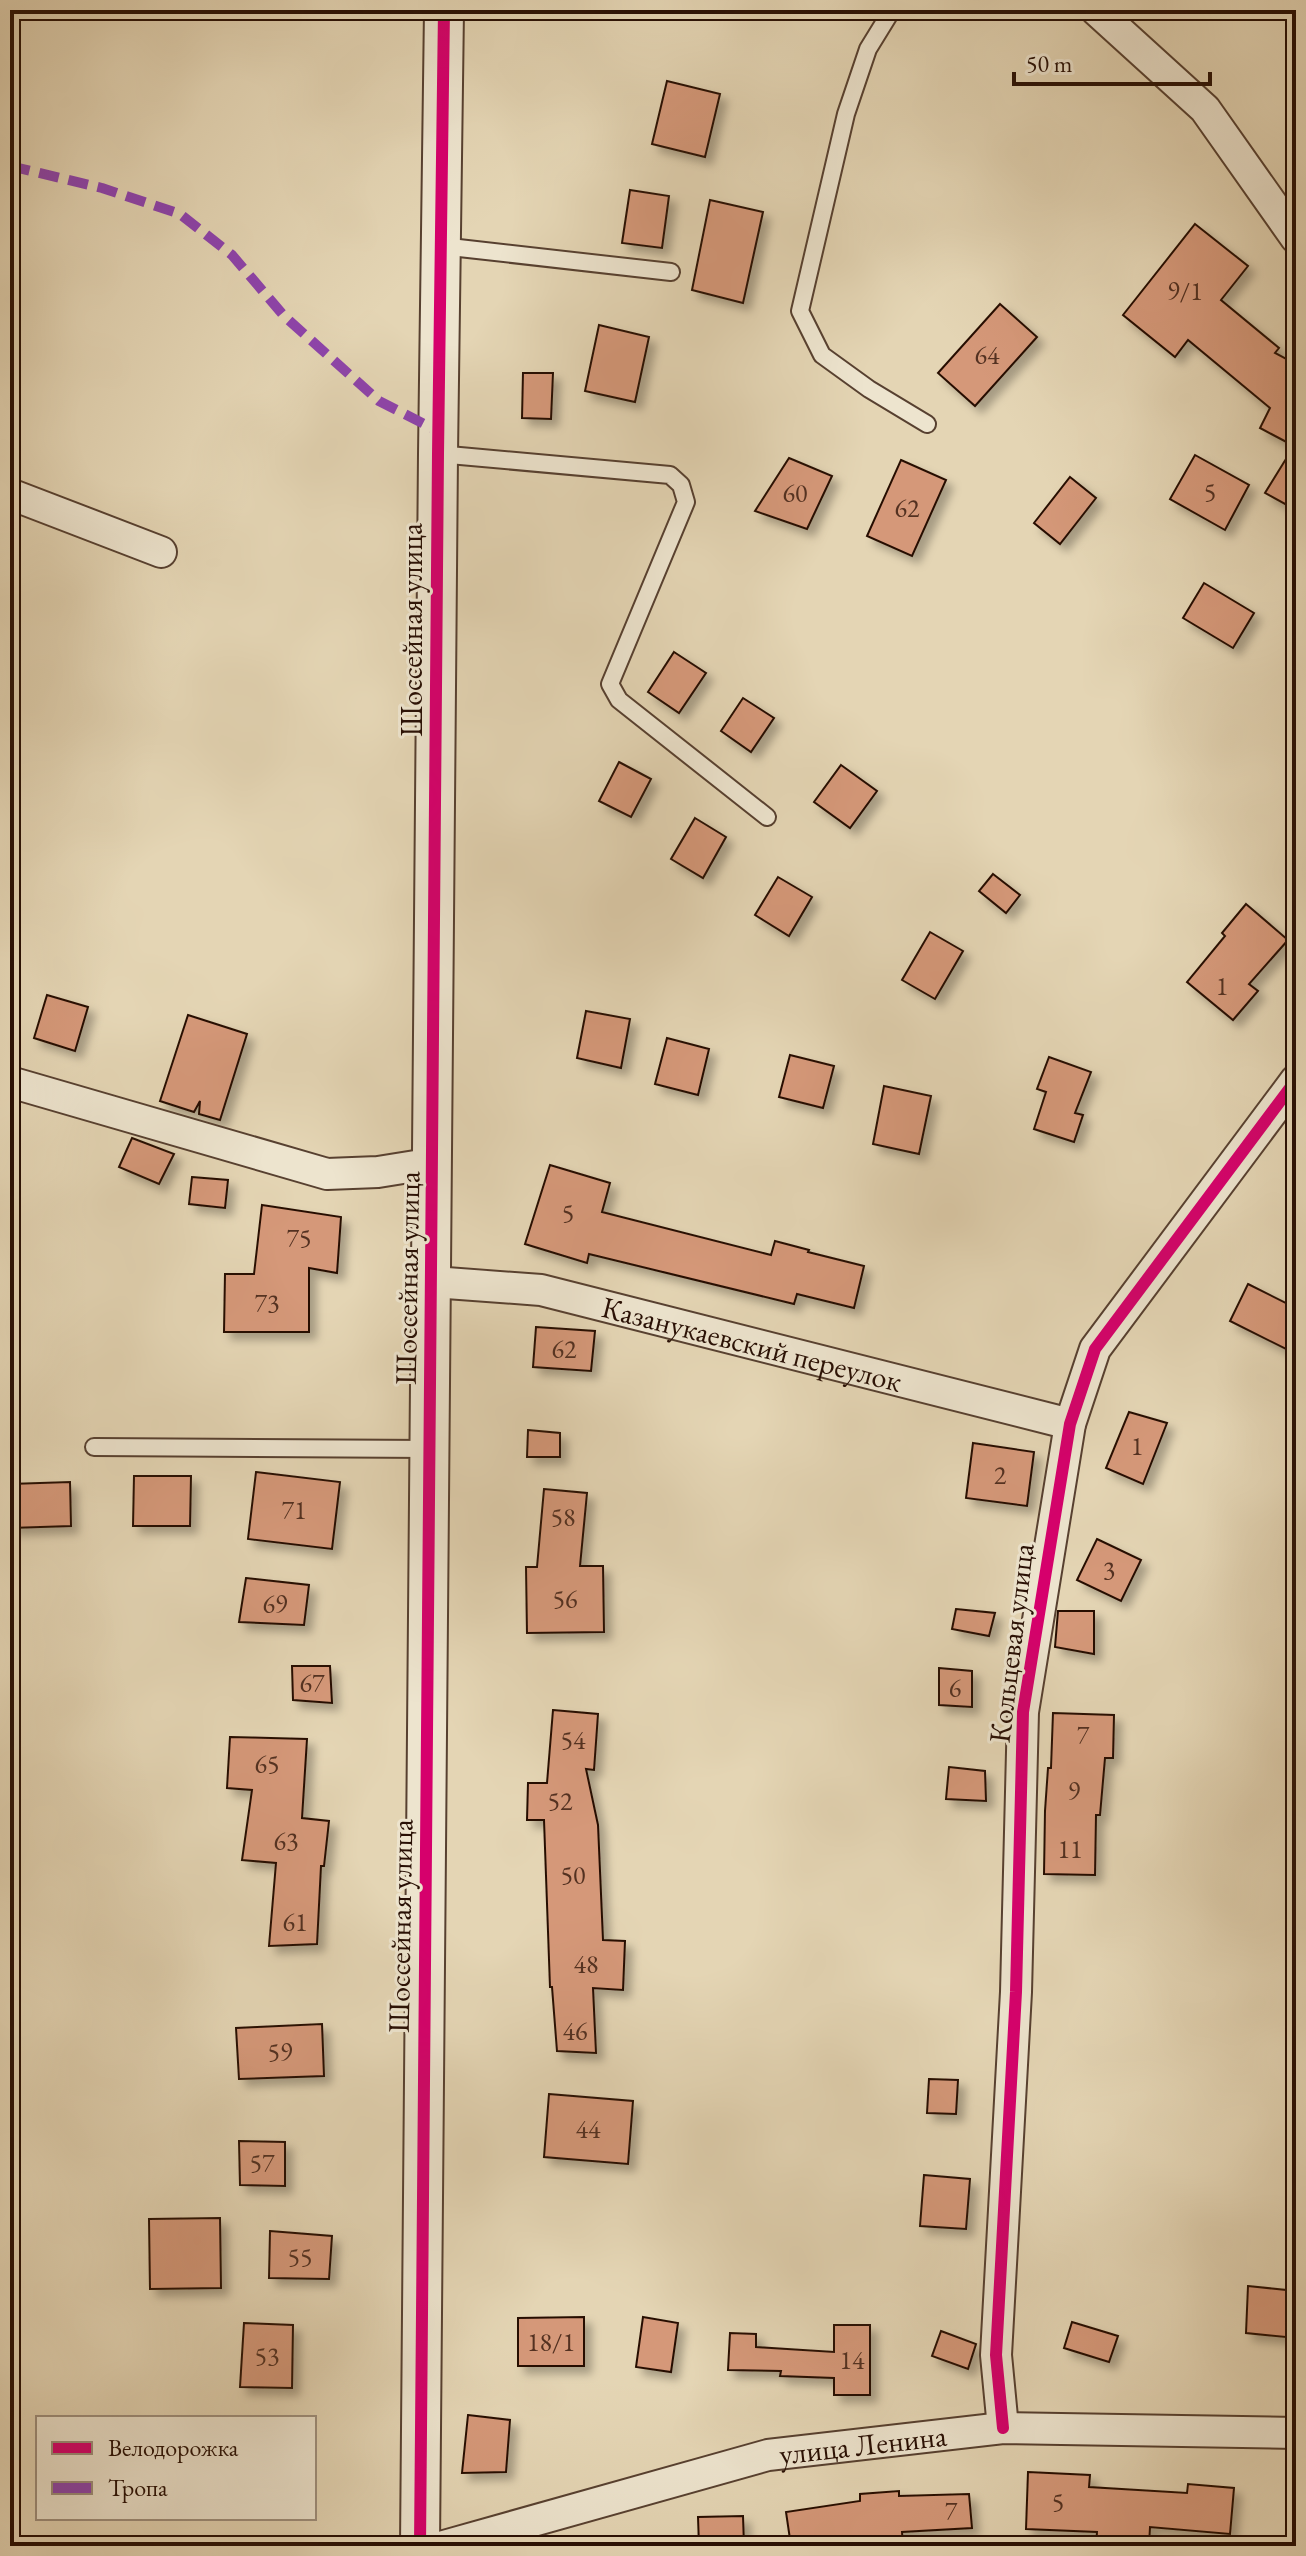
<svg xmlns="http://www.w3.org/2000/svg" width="1306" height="2556" viewBox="0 0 1306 2556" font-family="'EB Garamond',serif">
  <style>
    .building { fill: #d59879; stroke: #280f04; stroke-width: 2; filter: url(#shadow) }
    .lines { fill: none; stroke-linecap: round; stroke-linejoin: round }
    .service-casing { stroke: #574030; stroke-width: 20 }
    .minor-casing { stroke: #574030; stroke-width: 34 }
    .tertiary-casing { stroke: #574030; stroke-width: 42 }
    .service { stroke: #ede4ce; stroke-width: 16 }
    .minor { stroke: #ede4ce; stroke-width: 30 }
    .tertiary { stroke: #ede4ce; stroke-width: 38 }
    .quiet { stroke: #8e44ad; stroke-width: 10; stroke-dasharray: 20 10; stroke-linecap: butt }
    .cycleway-casing { stroke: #ede4ce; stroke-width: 17 }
    .cycleway { stroke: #d6006c; stroke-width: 12 }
    .labels { text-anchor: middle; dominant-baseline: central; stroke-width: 6; stroke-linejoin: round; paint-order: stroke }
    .number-label { font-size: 26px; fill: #533121 }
    .street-label { font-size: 30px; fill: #280f04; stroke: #ede4ce }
  </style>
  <defs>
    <filter id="shadow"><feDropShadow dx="7" dy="7" stdDeviation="4" flood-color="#0004"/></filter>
  </defs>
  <rect width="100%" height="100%" fill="#e4d5b4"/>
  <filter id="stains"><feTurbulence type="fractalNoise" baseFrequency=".0025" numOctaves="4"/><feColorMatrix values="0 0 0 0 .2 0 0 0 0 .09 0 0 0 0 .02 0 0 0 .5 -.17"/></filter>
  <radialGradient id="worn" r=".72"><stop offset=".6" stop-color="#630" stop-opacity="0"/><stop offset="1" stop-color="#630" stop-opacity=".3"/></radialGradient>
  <g class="building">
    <path d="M 667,81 L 720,94 L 705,157 L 652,144 Z"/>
    <path d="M 630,190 L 669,196 L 662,248 L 622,243 Z"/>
    <path d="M 710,200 L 763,212 L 743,303 L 692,290 Z"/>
    <path d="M 1195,224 L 1248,266 L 1221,300 L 1279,348 L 1275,353 L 1296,364 L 1296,510 L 1265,493 L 1294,446 L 1260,428 L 1270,408 L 1188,340 L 1175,357 L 1123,315 Z"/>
    <path d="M 1000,304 L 1037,337 L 975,406 L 938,373 Z"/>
    <path d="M 599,325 L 649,337 L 635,402 L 585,391 Z"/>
    <path d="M 523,373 L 553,373 L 551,419 L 522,418 Z"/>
    <path d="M 1195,455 L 1249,485 L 1225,530 L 1170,499 Z"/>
    <path d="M 789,458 L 832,476 L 807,529 L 755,511 Z"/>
    <path d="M 901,460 L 946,480 L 912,556 L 867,536 Z"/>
    <path d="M 1070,477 L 1096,498 L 1060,544 L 1034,523 Z"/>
    <path d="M 1204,583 L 1254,613 L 1233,648 L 1183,618 Z"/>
    <path d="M 674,652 L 706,673 L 679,713 L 648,692 Z"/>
    <path d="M 743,698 L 774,718 L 751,752 L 721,731 Z"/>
    <path d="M 619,762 L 651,779 L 631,817 L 599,801 Z"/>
    <path d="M 841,765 L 877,791 L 850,828 L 814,802 Z"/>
    <path d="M 695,818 L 726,837 L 703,878 L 671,859 Z"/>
    <path d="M 993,874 L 1020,895 L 1006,913 L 979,891 Z"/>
    <path d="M 778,877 L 812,897 L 789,936 L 755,915 Z"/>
    <path d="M 1246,904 L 1288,940 L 1249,984 L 1258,991 L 1233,1020 L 1187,982 L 1225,936 L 1222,933 Z"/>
    <path d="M 930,932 L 963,951 L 935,999 L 902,980 Z"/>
    <path d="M 47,995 L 88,1007 L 75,1051 L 34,1038 Z"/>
    <path d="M 586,1011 L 630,1019 L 621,1068 L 577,1058 Z"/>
    <path d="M 188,1015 L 247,1034 L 220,1120 L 199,1114 L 200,1101 L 194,1112 L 160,1101 Z"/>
    <path d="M 667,1038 L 709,1049 L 698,1095 L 655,1084 Z"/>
    <path d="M 790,1055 L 834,1066 L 823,1108 L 779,1097 Z"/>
    <path d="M 1049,1057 L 1091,1072 L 1075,1113 L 1083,1115 L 1074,1142 L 1034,1129 L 1046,1092 L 1037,1089 Z"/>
    <path d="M 884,1086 L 931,1096 L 919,1154 L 873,1144 Z"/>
    <path d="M 132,1138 L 174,1154 L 159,1184 L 119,1167 Z"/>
    <path d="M 550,1165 L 610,1183 L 602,1212 L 771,1255 L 775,1241 L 809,1250 L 808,1252 L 864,1266 L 854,1308 L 797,1294 L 794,1304 L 589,1254 L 587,1263 L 525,1244 Z"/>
    <path d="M 192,1177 L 228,1180 L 225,1208 L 189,1204 Z"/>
    <path d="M 262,1205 L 341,1217 L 337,1273 L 309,1268 L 309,1332 L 224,1332 L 225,1274 L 254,1274 Z"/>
    <path d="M 1248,1284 L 1296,1308 L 1296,1354 L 1230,1321 Z"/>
    <path d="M 536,1327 L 595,1331 L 591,1371 L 533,1367 Z"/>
    <path d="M 1129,1412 L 1167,1423 L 1143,1484 L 1106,1468 Z"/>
    <path d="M 528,1430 L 560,1433 L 560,1457 L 527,1457 Z"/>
    <path d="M 973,1443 L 1034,1452 L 1027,1506 L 966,1498 Z"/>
    <path d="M 256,1472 L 340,1482 L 332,1549 L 248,1539 Z"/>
    <path d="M 134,1476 L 191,1476 L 190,1526 L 133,1526 Z"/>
    <path d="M 70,1482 L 71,1526 L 10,1528 L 10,1484 Z"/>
    <path d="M 544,1489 L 587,1493 L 580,1566 L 603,1566 L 604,1632 L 527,1633 L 526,1567 L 537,1567 Z"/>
    <path d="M 1097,1539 L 1141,1560 L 1121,1601 L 1077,1580 Z"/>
    <path d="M 246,1578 L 309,1585 L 304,1625 L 239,1622 Z"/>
    <path d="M 956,1609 L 995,1613 L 989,1636 L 952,1629 Z"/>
    <path d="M 1058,1611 L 1094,1611 L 1094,1654 L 1055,1647 Z"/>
    <path d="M 292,1666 L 330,1666 L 332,1703 L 293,1700 Z"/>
    <path d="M 939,1668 L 972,1671 L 972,1707 L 939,1705 Z"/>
    <path d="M 553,1710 L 598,1714 L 594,1770 L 586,1769 L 598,1825 L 603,1940 L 625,1941 L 623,1990 L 593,1988 L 596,2053 L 557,2051 L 552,1987 L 550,1987 L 544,1820 L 527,1820 L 528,1783 L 547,1783 Z"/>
    <path d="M 1053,1713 L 1114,1715 L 1113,1758 L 1105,1758 L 1100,1815 L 1096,1815 L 1095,1875 L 1044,1874 L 1045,1811 L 1048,1768 L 1051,1768 Z"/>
    <path d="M 230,1737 L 307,1739 L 302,1818 L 329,1821 L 324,1866 L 321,1866 L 317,1944 L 269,1946 L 276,1863 L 242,1860 L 252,1790 L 227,1788 Z"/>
    <path d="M 949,1767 L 985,1771 L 986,1801 L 946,1799 Z"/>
    <path d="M 322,2024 L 324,2076 L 239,2079 L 236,2028 Z"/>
    <path d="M 929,2079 L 958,2080 L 956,2114 L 927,2113 Z"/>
    <path d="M 549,2094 L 633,2101 L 628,2164 L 544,2157 Z"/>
    <path d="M 239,2141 L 285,2142 L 285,2186 L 240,2185 Z"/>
    <path d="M 924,2175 L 970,2179 L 966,2229 L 920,2226 Z"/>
    <path d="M 220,2218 L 221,2288 L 150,2289 L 149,2219 Z"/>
    <path d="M 270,2231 L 332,2236 L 329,2279 L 269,2278 Z"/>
    <path d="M 1248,2286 L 1296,2291 L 1296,2338 L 1246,2333 Z"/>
    <path d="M 584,2317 L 584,2366 L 518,2366 L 518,2318 Z"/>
    <path d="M 643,2317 L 678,2323 L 671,2372 L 636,2367 Z"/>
    <path d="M 1072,2322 L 1118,2336 L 1109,2362 L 1064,2348 Z"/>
    <path d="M 244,2323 L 293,2325 L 292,2388 L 240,2387 Z"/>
    <path d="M 834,2325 L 870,2325 L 870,2395 L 834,2395 L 834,2378 L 780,2376 L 781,2371 L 728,2370 L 730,2333 L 756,2334 L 756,2347 L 834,2352 Z"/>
    <path d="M 941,2331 L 976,2344 L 968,2369 L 932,2356 Z"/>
    <path d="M 468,2415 L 510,2420 L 506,2472 L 462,2473 Z"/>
    <path d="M 1028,2472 L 1090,2475 L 1089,2487 L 1187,2493 L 1188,2484 L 1234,2488 L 1230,2534 L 1150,2527 L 1149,2546 L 1096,2546 L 1097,2532 L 1026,2529 Z"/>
    <path d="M 899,2491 L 899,2496 L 969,2494 L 972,2528 L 902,2532 L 903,2546 L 791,2546 L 786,2512 L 860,2501 L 860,2494 Z"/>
    <path d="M 743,2516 L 744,2546 L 699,2546 L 698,2517 Z"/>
  </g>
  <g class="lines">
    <g class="service-casing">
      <g id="service">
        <path d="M 892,10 L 868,49 L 846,114 L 800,311 L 822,355 L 869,389 L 927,424"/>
        <path d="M 441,246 L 671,272"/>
        <path d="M 438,454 L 670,475 L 681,485 L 686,502 L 610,684 L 619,700 L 767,817"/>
        <path d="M 94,1447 L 431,1449"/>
      </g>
    </g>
    <g class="minor-casing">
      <g id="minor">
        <path d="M 1096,10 L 1205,109 L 1296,238"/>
        <path d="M 10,494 L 161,552"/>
        <path d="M 10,1082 L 327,1174 L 378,1172 L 434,1163"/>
        <path id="s1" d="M 433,1282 L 541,1290 L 1070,1424"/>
        <path d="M 1003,2428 L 996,2355 L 1016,1992 L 1023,1712 L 1070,1424 L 1095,1349 L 1296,1080"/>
        <path id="s2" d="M 444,2546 L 768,2455 L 1003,2428 L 1296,2433"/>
      </g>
    </g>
    <g class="tertiary-casing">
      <path id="tertiary" d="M 420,2546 L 438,454 L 444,10"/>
    </g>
    <use href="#service" class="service"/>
    <use href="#minor" class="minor"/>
    <use href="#tertiary" class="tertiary"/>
    <path class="quiet" d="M 10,166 L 102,188 L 180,214 L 232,255 L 284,316 L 379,401 L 438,431"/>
    <g class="cycleway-casing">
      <g id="cycleway">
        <path d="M 1003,2428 L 996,2355 L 1016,1992 L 1023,1712 L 1070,1424 L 1095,1349 L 1296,1080"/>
        <path d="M 420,2546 L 438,454 L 444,10"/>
      </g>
    </g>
    <use href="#cycleway" class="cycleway"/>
  </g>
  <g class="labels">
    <g class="number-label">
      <text x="1185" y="291">9/1</text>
      <text x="987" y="355">64</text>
      <text x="1210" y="492">5</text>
      <text x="795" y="493">60</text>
      <text x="907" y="508">62</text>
      <text x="1222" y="986">1</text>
      <text x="568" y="1213">5</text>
      <text x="299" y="1238">75</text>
      <text x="267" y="1303">73</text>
      <text x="564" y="1349">62</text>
      <text x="1137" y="1446">1</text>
      <text x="1000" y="1475">2</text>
      <text x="294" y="1510">71</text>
      <text x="563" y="1517">58</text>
      <text x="1109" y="1570">3</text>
      <text x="565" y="1599">56</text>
      <text x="275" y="1604">69</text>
      <text x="312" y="1683">67</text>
      <text x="955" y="1688">6</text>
      <text x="1083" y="1735">7</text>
      <text x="573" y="1740">54</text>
      <text x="267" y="1764">65</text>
      <text x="1074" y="1791">9</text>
      <text x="560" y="1801">52</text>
      <text x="286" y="1841">63</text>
      <text x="1070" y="1849">11</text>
      <text x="573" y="1875">50</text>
      <text x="295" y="1922">61</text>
      <text x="586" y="1964">48</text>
      <text x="575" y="2031">46</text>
      <text x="280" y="2052">59</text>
      <text x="588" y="2129">44</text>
      <text x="262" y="2163">57</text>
      <text x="300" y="2257">55</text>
      <text x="551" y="2342">18/1</text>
      <text x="267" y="2356">53</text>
      <text x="852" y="2360">14</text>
      <text x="1058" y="2502">5</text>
      <text x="951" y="2511">7</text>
    </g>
    <g class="street-label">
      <text transform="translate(411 630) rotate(-90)">Шоссейная улица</text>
      <text transform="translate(407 1278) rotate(-89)">Шоссейная улица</text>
      <text stroke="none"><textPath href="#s1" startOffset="326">Казанукаевский переулок</textPath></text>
      <text transform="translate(1011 1643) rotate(-83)">Кольцевая улица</text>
      <text transform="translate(400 1926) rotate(-89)">Шоссейная улица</text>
      <text stroke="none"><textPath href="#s2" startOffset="432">улица Ленина</textPath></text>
    </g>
  </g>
  <rect width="1306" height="2556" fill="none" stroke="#e4d5b4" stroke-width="40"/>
  <rect x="12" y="12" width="1282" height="2532" fill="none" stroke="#280f04" stroke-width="4"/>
  <rect x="20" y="20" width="1266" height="2516" fill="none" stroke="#280f04" stroke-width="2"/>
  <rect x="36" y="2416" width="280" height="104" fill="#ede4ce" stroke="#9e8f7d" stroke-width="2"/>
  <rect x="52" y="2442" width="40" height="12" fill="#d6006c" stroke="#9e8f7d" stroke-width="2"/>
  <text x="108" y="2456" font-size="24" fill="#280f04">Велодорожка</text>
  <rect x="52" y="2482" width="40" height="12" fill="#8e44ad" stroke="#9e8f7d" stroke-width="2"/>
  <text x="108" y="2496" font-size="24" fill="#280f04">Тропа</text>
  <path d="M1014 72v12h196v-12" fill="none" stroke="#280f04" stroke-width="4"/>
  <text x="1026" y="72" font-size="24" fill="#280f04" stroke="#ede4ce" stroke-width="6" paint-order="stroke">50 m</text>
  <rect width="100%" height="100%" filter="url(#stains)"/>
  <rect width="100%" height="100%" fill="url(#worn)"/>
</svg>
